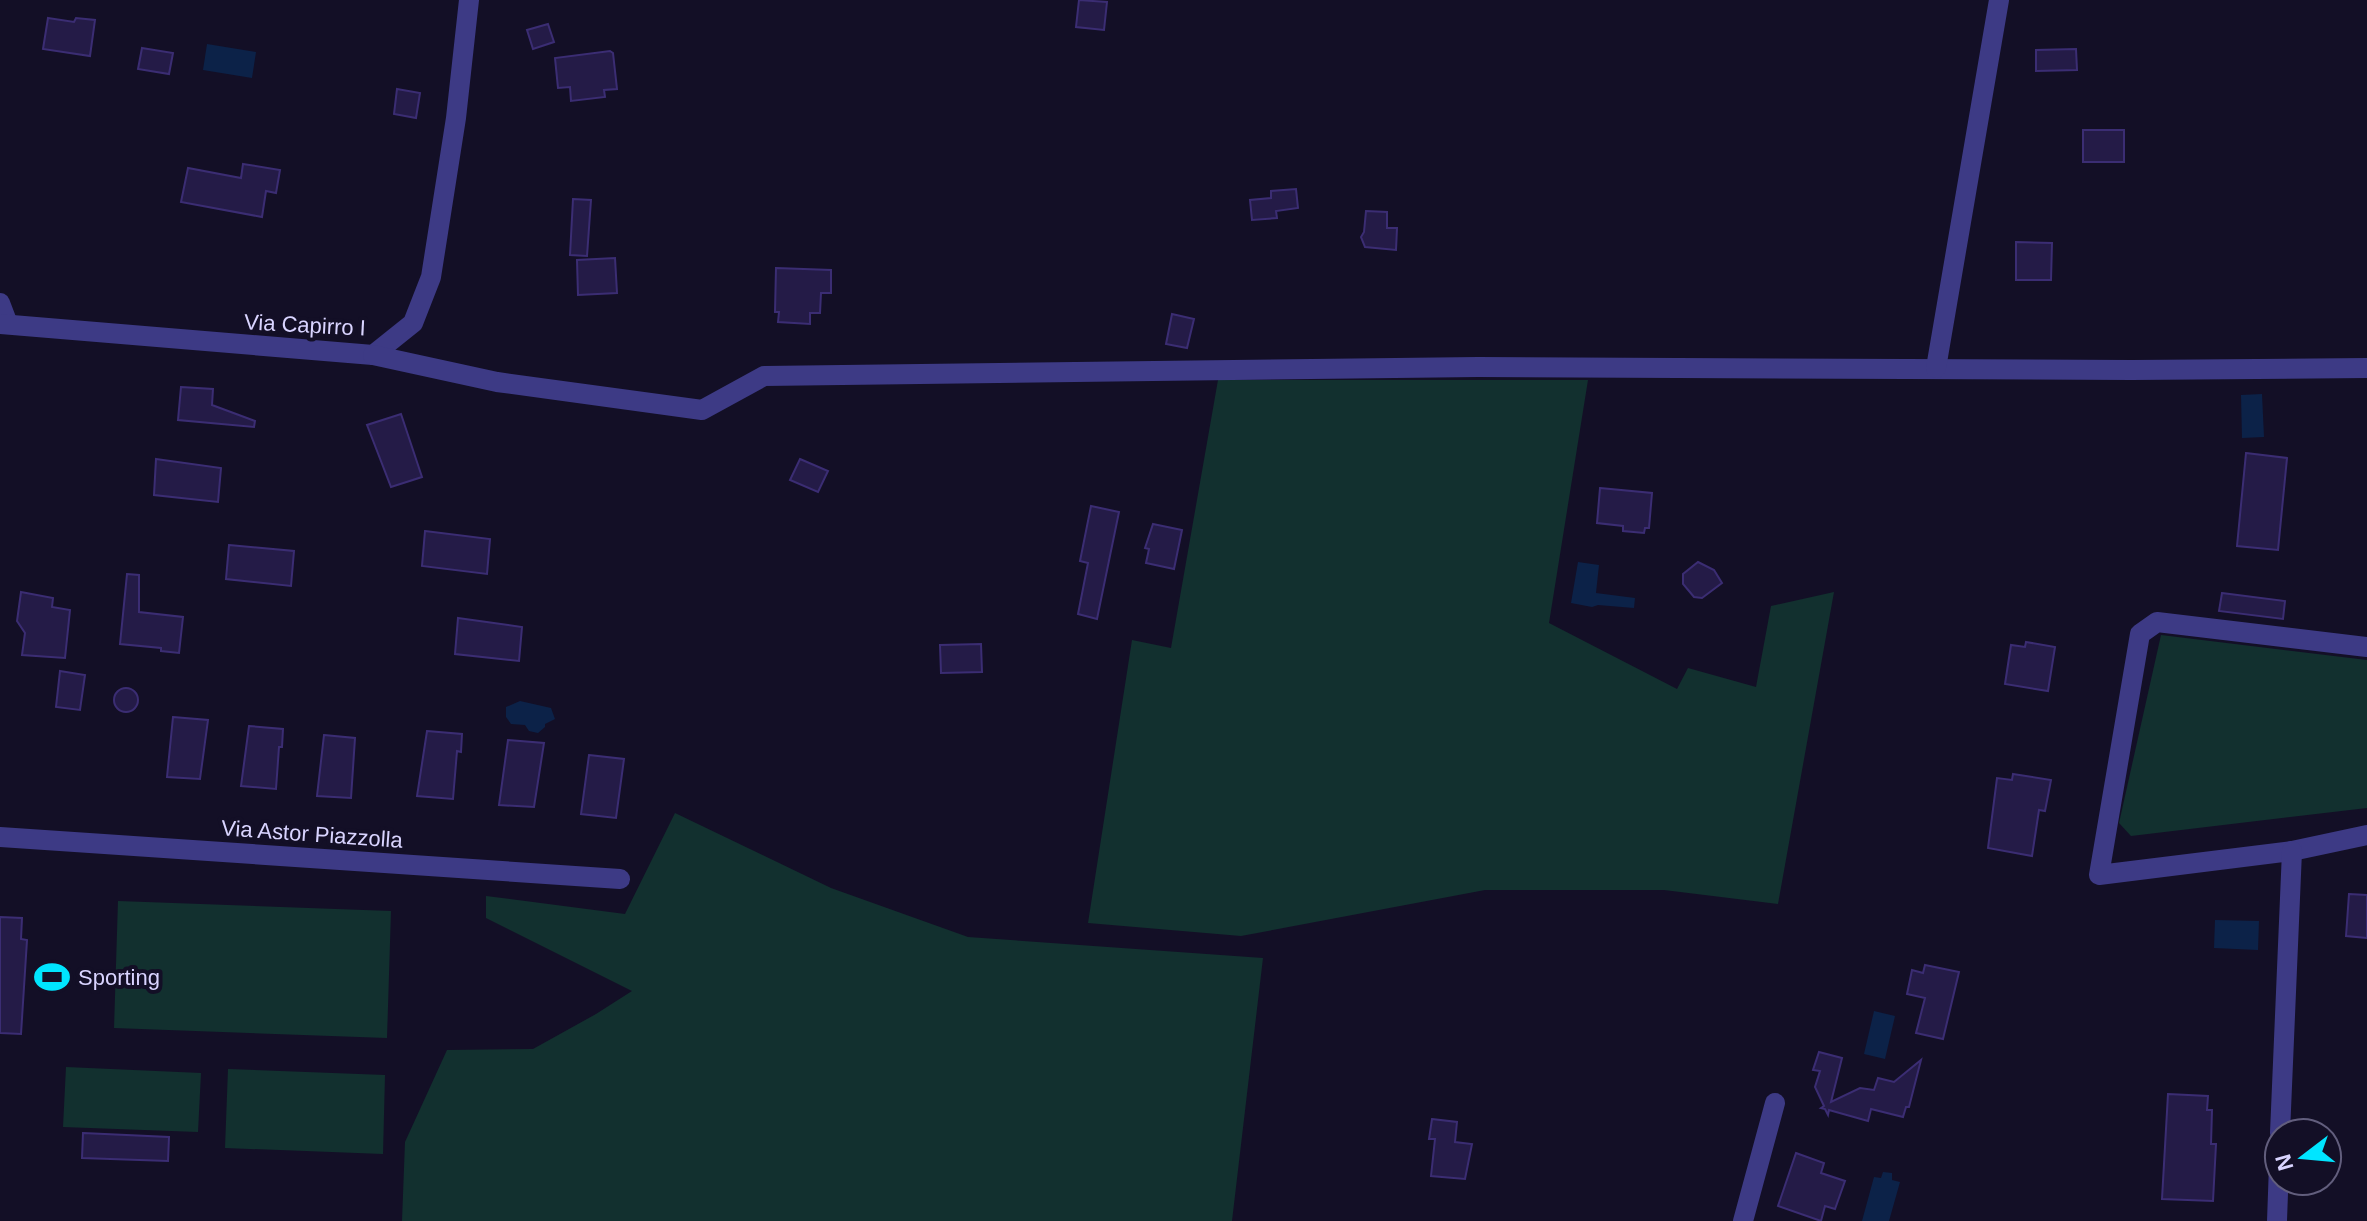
<svg xmlns="http://www.w3.org/2000/svg" width="2367" height="1221" viewBox="0 0 2367 1221" font-family="Arial,sans-serif">
  <style>
    .green { fill: #12302f }
    .water { fill: #0c2248 }
    .building { fill: #241b47; stroke: #3b2d73; stroke-width: 2 }
    .lines { fill: none; stroke-linecap: round; stroke-linejoin: round }
    .minor { stroke: #3d3a85; stroke-width: 20 }
    .labels { text-anchor: middle; dominant-baseline: central; stroke-width: 8; stroke-linejoin: round; paint-order: stroke }
    .street-label { font-size: 22px; fill: #d9d4ff; stroke: #130f26 }
    .poi-label { font-size: 22px; fill: #d9d4ff; stroke: #130f26; text-anchor: start }
  </style>
  <rect width="100%" height="100%" fill="#130f26"/>
  <g class="green">
    <path d="M 1218,380 L 1588,380 L 1549,623 L 1677,689 L 1688,668 L 1756,687 L 1771,606 L 1834,592 L 1778,904 L 1664,890 L 1485,890 L 1241,936 L 1088,923 L 1132,640 L 1171,648 Z"/>
    <path d="M 2161,635 L 2367,660 L 2367,808 L 2131,836 L 2119,823 Z"/>
    <path d="M 675,813 L 831,888 L 968,937 L 1263,958 L 1232,1221 L 402,1221 L 405,1142 L 447,1050 L 533,1049 L 596,1014 L 632,991 L 486,918 L 486,896 L 625,914 Z"/>
    <path d="M 118,901 L 391,911 L 387,1038 L 114,1028 Z"/>
    <path d="M 66,1067 L 201,1073 L 198,1132 L 63,1127 Z"/>
    <path d="M 228,1069 L 385,1075 L 383,1154 L 225,1148 Z"/>
  </g>
  <g class="water">
    <path d="M 207,44 L 256,52 L 252,78 L 203,70 Z"/>
    <path d="M 2262,394 L 2264,437 L 2242,438 L 2241,395 Z"/>
    <path d="M 1578,562 L 1599,565 L 1596,593 L 1635,598 L 1634,608 L 1598,605 L 1592,607 L 1571,603 Z"/>
    <path d="M 520,701 L 551,708 L 555,719 L 545,724 L 545,727 L 538,733 L 529,731 L 525,725 L 511,724 L 506,717 L 506,707 Z"/>
    <path d="M 2215,920 L 2259,921 L 2258,950 L 2214,948 Z"/>
    <path d="M 1874,1011 L 1895,1016 L 1885,1059 L 1864,1054 Z"/>
    <path d="M 1883,1172 L 1892,1173 L 1892,1180 L 1900,1182 L 1889,1221 L 1862,1221 L 1874,1177 L 1881,1178 Z"/>
  </g>
  <g class="building">
    <path d="M 1079,0 L 1107,2 L 1104,30 L 1076,27 Z"/>
    <path d="M 48,18 L 74,22 L 76,18 L 95,20 L 90,56 L 43,49 Z"/>
    <path d="M 548,24 L 554,42 L 533,49 L 527,30 Z"/>
    <path d="M 142,48 L 173,53 L 169,74 L 138,69 Z"/>
    <path d="M 2076,49 L 2077,70 L 2036,71 L 2036,50 Z"/>
    <path d="M 610,51 L 613,53 L 617,89 L 604,90 L 605,97 L 571,101 L 570,87 L 558,88 L 555,58 Z"/>
    <path d="M 397,89 L 420,93 L 416,118 L 394,114 Z"/>
    <rect x="2083" y="130" width="41" height="32"/>
    <path d="M 243,164 L 280,170 L 276,193 L 266,191 L 262,217 L 181,202 L 188,168 L 241,178 Z"/>
    <path d="M 1296,189 L 1298,208 L 1276,211 L 1277,218 L 1252,220 L 1250,200 L 1271,198 L 1271,191 Z"/>
    <path d="M 573,199 L 591,200 L 587,256 L 570,255 Z"/>
    <path d="M 1366,211 L 1387,212 L 1387,228 L 1397,228 L 1396,250 L 1365,247 L 1361,237 L 1364,232 Z"/>
    <path d="M 2016,242 L 2052,243 L 2051,280 L 2016,280 Z"/>
    <path d="M 615,258 L 617,293 L 578,295 L 577,260 Z"/>
    <path d="M 776,268 L 831,270 L 831,293 L 821,293 L 820,313 L 810,313 L 810,324 L 778,322 L 779,312 L 775,312 Z"/>
    <path d="M 1172,314 L 1194,319 L 1187,348 L 1166,344 Z"/>
    <path d="M 181,387 L 213,389 L 212,405 L 255,421 L 254,427 L 178,420 Z"/>
    <path d="M 401,414 L 422,477 L 391,487 L 367,425 Z"/>
    <path d="M 2246,453 L 2287,458 L 2278,550 L 2237,546 Z"/>
    <path d="M 156,459 L 221,468 L 218,502 L 154,495 Z"/>
    <path d="M 800,459 L 828,471 L 818,492 L 790,480 Z"/>
    <path d="M 1600,488 L 1652,493 L 1649,528 L 1645,528 L 1644,533 L 1623,531 L 1623,526 L 1597,523 Z"/>
    <path d="M 1091,506 L 1119,512 L 1097,619 L 1078,614 L 1088,563 L 1080,561 Z"/>
    <path d="M 1153,524 L 1182,530 L 1174,569 L 1146,563 L 1149,549 L 1145,548 Z"/>
    <path d="M 425,531 L 490,539 L 487,574 L 422,566 Z"/>
    <path d="M 229,545 L 294,551 L 291,586 L 226,579 Z"/>
    <path d="M 1698,562 L 1714,570 L 1722,583 L 1702,598 L 1694,597 L 1683,584 L 1683,574 Z"/>
    <path d="M 127,574 L 139,575 L 139,612 L 183,617 L 179,653 L 161,651 L 161,648 L 120,644 Z"/>
    <path d="M 21,592 L 53,598 L 52,607 L 70,610 L 65,658 L 22,655 L 25,633 L 17,621 Z"/>
    <path d="M 2222,593 L 2285,601 L 2283,619 L 2219,611 Z"/>
    <path d="M 458,618 L 522,627 L 519,661 L 455,654 Z"/>
    <path d="M 2026,642 L 2055,647 L 2048,691 L 2005,684 L 2011,645 L 2025,647 Z"/>
    <path d="M 981,644 L 982,672 L 941,673 L 940,645 Z"/>
    <path d="M 60,671 L 85,675 L 80,710 L 56,707 Z"/>
    <circle cx="126" cy="700" r="12"/>
    <path d="M 173,717 L 208,720 L 200,779 L 167,777 Z"/>
    <path d="M 249,726 L 283,729 L 282,747 L 279,747 L 276,789 L 241,786 Z"/>
    <path d="M 427,731 L 462,734 L 461,752 L 457,751 L 453,799 L 417,796 Z"/>
    <path d="M 324,735 L 355,738 L 351,798 L 317,796 Z"/>
    <path d="M 508,740 L 544,743 L 534,807 L 499,805 Z"/>
    <path d="M 589,755 L 624,759 L 616,818 L 581,814 Z"/>
    <path d="M 2013,774 L 2051,780 L 2045,811 L 2039,810 L 2032,856 L 1988,848 L 1997,778 L 2012,780 Z"/>
    <path d="M 2349,894 L 2367,895 L 2367,938 L 2346,936 Z"/>
    <path d="M 0,917 L 22,918 L 21,939 L 27,940 L 21,1034 L 0,1033 Z"/>
    <path d="M 1925,965 L 1959,972 L 1943,1039 L 1916,1033 L 1925,998 L 1907,994 L 1912,970 L 1923,973 Z"/>
    <path d="M 1819,1052 L 1842,1058 L 1831,1102 L 1860,1088 L 1874,1090 L 1878,1078 L 1894,1082 L 1921,1060 L 1909,1107 L 1906,1107 L 1903,1117 L 1871,1109 L 1868,1121 L 1829,1110 L 1828,1115 L 1825,1109 L 1821,1108 L 1824,1106 L 1815,1087 L 1820,1071 L 1813,1070 Z"/>
    <path d="M 2168,1094 L 2208,1096 L 2207,1110 L 2212,1110 L 2211,1144 L 2216,1144 L 2213,1201 L 2162,1199 Z"/>
    <path d="M 1432,1119 L 1457,1122 L 1455,1142 L 1472,1144 L 1465,1179 L 1431,1176 L 1435,1139 L 1429,1139 Z"/>
    <path d="M 83,1133 L 169,1137 L 168,1161 L 82,1158 Z"/>
    <path d="M 1796,1153 L 1824,1163 L 1821,1173 L 1845,1181 L 1835,1209 L 1825,1206 L 1821,1221 L 1778,1206 Z"/>
  </g>
  <g class="lines">
    <g class="minor">
      <path d="M 0,303 L 8,324"/>
      <path d="M 0,324 L 373,355 L 413,323 L 431,277 L 456,118 L 469,0"/>
      <path d="M 373,355 L 497,382 L 702,410 L 764,376 L 1478,367 L 2132,370 L 2367,368"/>
      <path d="M 1936,368 L 1999,0"/>
      <path d="M 2367,647 L 2157,622 L 2140,634 L 2099,875 L 2292,851 L 2367,835"/>
      <path d="M 0,837 L 620,879"/>
      <path d="M 2280,1133 L 2292,851"/>
      <path d="M 1743,1221 L 1775,1103"/>
      <path d="M 2277,1221 L 2279,1165"/>
    </g>
  </g>
  <defs>
    <g id="stadium-bare" transform="scale(2.76)"><path d="M0-5a6.5 5 0 1 0 0 10a6.5 5 0 1 0 0-10ZM-3.5-1.8h7v3.6h-7Z" fill="#00e5ff" stroke="#130f26" stroke-width="2.5" paint-order="stroke"/></g>
  </defs>
  <g fill-rule="evenodd">
    <use href="#stadium-bare" x="52" y="977"/>
  </g>
  <g class="labels">
    <g class="street-label">
      <text transform="translate(305 325) rotate(3)">Via Capirro I</text>
      <text transform="translate(312 834) rotate(4)">Via Astor Piazzolla</text>
    </g>
    <g class="poi-label">
      <text x="78" y="977">Sporting</text>
    </g>
  </g>
  <g transform="translate(2303 1157) rotate(254)"><circle r="38" fill="#130f26" stroke="#625e7d" stroke-width="2"/>
  <path d="M0-6L14 30L0 20L-14 30Z" fill="#00e5ff"/>
  <text y="-12" font-size="22" font-weight="bold" text-anchor="middle" fill="#d9d4ff">N</text>
  </g>
</svg>
